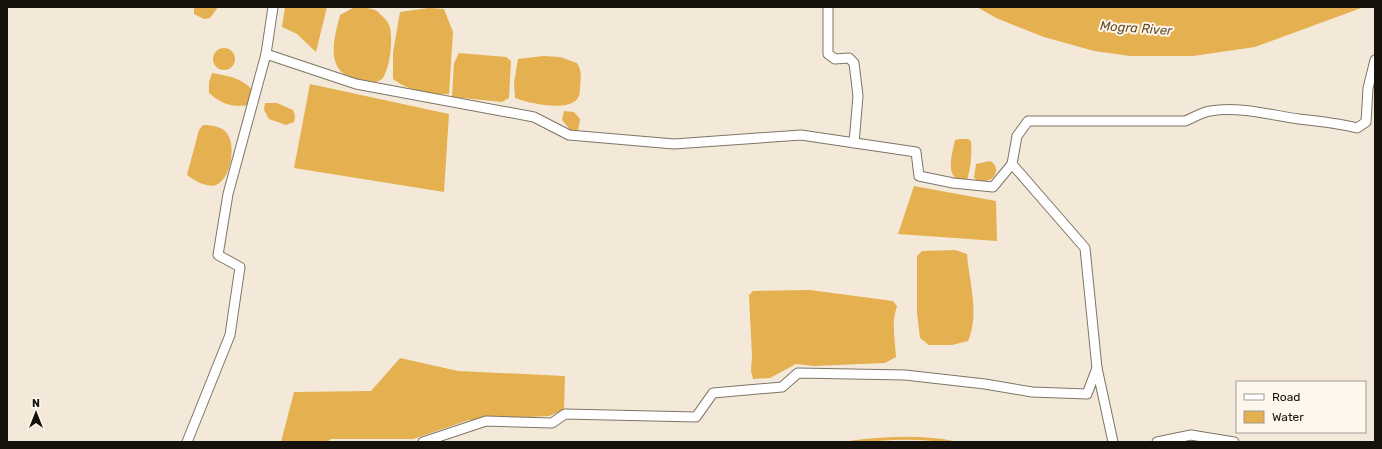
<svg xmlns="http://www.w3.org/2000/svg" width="1382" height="449" viewBox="0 0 1382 449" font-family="Rubik,sans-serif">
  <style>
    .water { fill: #e5b04f }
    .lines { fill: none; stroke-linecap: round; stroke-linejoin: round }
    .stream { stroke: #e5b04f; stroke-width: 3 }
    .minor-casing { stroke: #7e7566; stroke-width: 11 }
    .minor { stroke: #fff; stroke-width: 9 }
    .labels { text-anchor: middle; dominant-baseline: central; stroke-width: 4; stroke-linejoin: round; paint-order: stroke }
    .water-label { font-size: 13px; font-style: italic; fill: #634c25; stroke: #fdf7ed }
  </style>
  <rect width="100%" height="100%" fill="#f4e9d9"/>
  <g class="water">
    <path d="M 194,7 L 218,7 L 210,18 L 204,19 L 194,14 Z"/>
    <path d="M 285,7 L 327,7 L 316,52 L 297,34 L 282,27 Z"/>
    <path d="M 977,7 L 1364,7 L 1255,47 L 1193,56 L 1130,56 L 1094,51 L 1044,37 L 996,18 Z"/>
    <path d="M 353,8 C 360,8 371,7 377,11 C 380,14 388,21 389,25 C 394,36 390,70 382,79 C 376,84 368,82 362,81 C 324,74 333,43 340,15 Z"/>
    <path d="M 429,8 L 444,9 L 453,32 L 449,94 C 429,95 409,91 393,79 L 393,53 L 400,12 Z"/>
    <circle cx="224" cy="59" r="11"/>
    <path d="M 459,53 L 506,57 L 511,61 L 509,98 L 502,102 L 452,97 L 454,63 Z"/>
    <path d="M 543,56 L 560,57 L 577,63 C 582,71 581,78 580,87 C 580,92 580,98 575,101 C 563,111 528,103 515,98 L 514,83 L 518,59 Z"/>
    <path d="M 212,73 C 228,76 243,78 253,91 L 248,105 C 232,108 220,103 209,93 L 209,82 Z"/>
    <path d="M 310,84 L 449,114 L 444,192 L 294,168 Z"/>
    <path d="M 265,103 L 277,103 L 293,110 L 295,116 L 294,122 L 286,125 L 269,119 L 264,110 Z"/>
    <path d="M 564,111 L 574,112 L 580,119 L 578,131 L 572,132 L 562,120 Z"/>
    <path d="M 203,125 C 210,125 221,126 226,132 C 237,144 231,179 216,185 C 206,188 194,180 187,175 L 199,130 Z"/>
    <path d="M 959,139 L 968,139 L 971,141 C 972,154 971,167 967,180 C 943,183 952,154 955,140 Z"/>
    <path d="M 990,161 C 1003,168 994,186 976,180 L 974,177 L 976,164 Z"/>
    <path d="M 914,186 L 996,201 L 997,241 L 898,234 Z"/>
    <path d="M 955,250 L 967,254 C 969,282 980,314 968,341 L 952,345 L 929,345 L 920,338 L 917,313 L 917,256 L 922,251 Z"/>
    <path d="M 810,290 L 893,301 L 897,306 C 891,324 895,338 896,357 L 885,363 L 814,366 L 796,364 L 770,378 L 753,379 L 751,371 L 752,356 L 749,295 L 753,291 Z"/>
    <path d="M 400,358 L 458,371 L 565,376 L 564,410 L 549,416 L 469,420 L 413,439 L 331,439 L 327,442 L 281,442 L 294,392 L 371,391 Z"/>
  </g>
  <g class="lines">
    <path class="stream" d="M 852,442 C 884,438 919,436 951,442"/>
    <g class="minor-casing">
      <g id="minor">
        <path d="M 828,7 L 828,54 L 835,59 L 849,58 L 854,63 L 858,96 L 854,143"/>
        <path d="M 266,54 L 273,7"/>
        <path d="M 1012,164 L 1017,136 L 1028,121 L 1185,121 C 1193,118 1202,112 1210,111 C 1241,106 1269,115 1299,119 C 1319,121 1337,123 1357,128 L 1366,122 L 1368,88 L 1375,60"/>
        <path d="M 187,442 L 230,335 L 240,267 L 218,255 L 228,194 L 266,54 L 356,84 L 534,117 L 569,135 L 674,144 L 801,135 L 916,152 L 919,176 L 953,183 L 993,187 L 1012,164 L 1085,248 L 1097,368"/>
        <path d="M 423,442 L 486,421 L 552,423 L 565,414 L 696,417 L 713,393 L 782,387 L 798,373 L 905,375 L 985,384 L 1032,392 L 1087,394 L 1097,368 L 1113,442"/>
        <path d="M 1157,442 L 1191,435 L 1234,442"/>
      </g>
    </g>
    <use href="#minor" class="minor"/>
  </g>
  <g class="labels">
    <g class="water-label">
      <text transform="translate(1136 28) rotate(4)">Mogra River</text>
    </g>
  </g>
  <rect width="1382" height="449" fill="none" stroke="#15120c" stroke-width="16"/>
  <rect x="1236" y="381" width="130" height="52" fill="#fdf7ed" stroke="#a09b93"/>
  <rect x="1244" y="394" width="20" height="6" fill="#ffffff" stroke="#a09b93"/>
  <text x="1272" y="401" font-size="12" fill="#15120c">Road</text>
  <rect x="1244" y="411" width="20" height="12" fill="#e5b04f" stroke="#a09b93"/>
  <text x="1272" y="421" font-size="12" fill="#15120c">Water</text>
  <g transform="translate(36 413)" stroke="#fdf7ed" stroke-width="3" paint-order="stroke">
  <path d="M0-3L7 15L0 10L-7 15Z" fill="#15120c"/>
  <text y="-6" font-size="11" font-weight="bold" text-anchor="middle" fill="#15120c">N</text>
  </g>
</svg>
